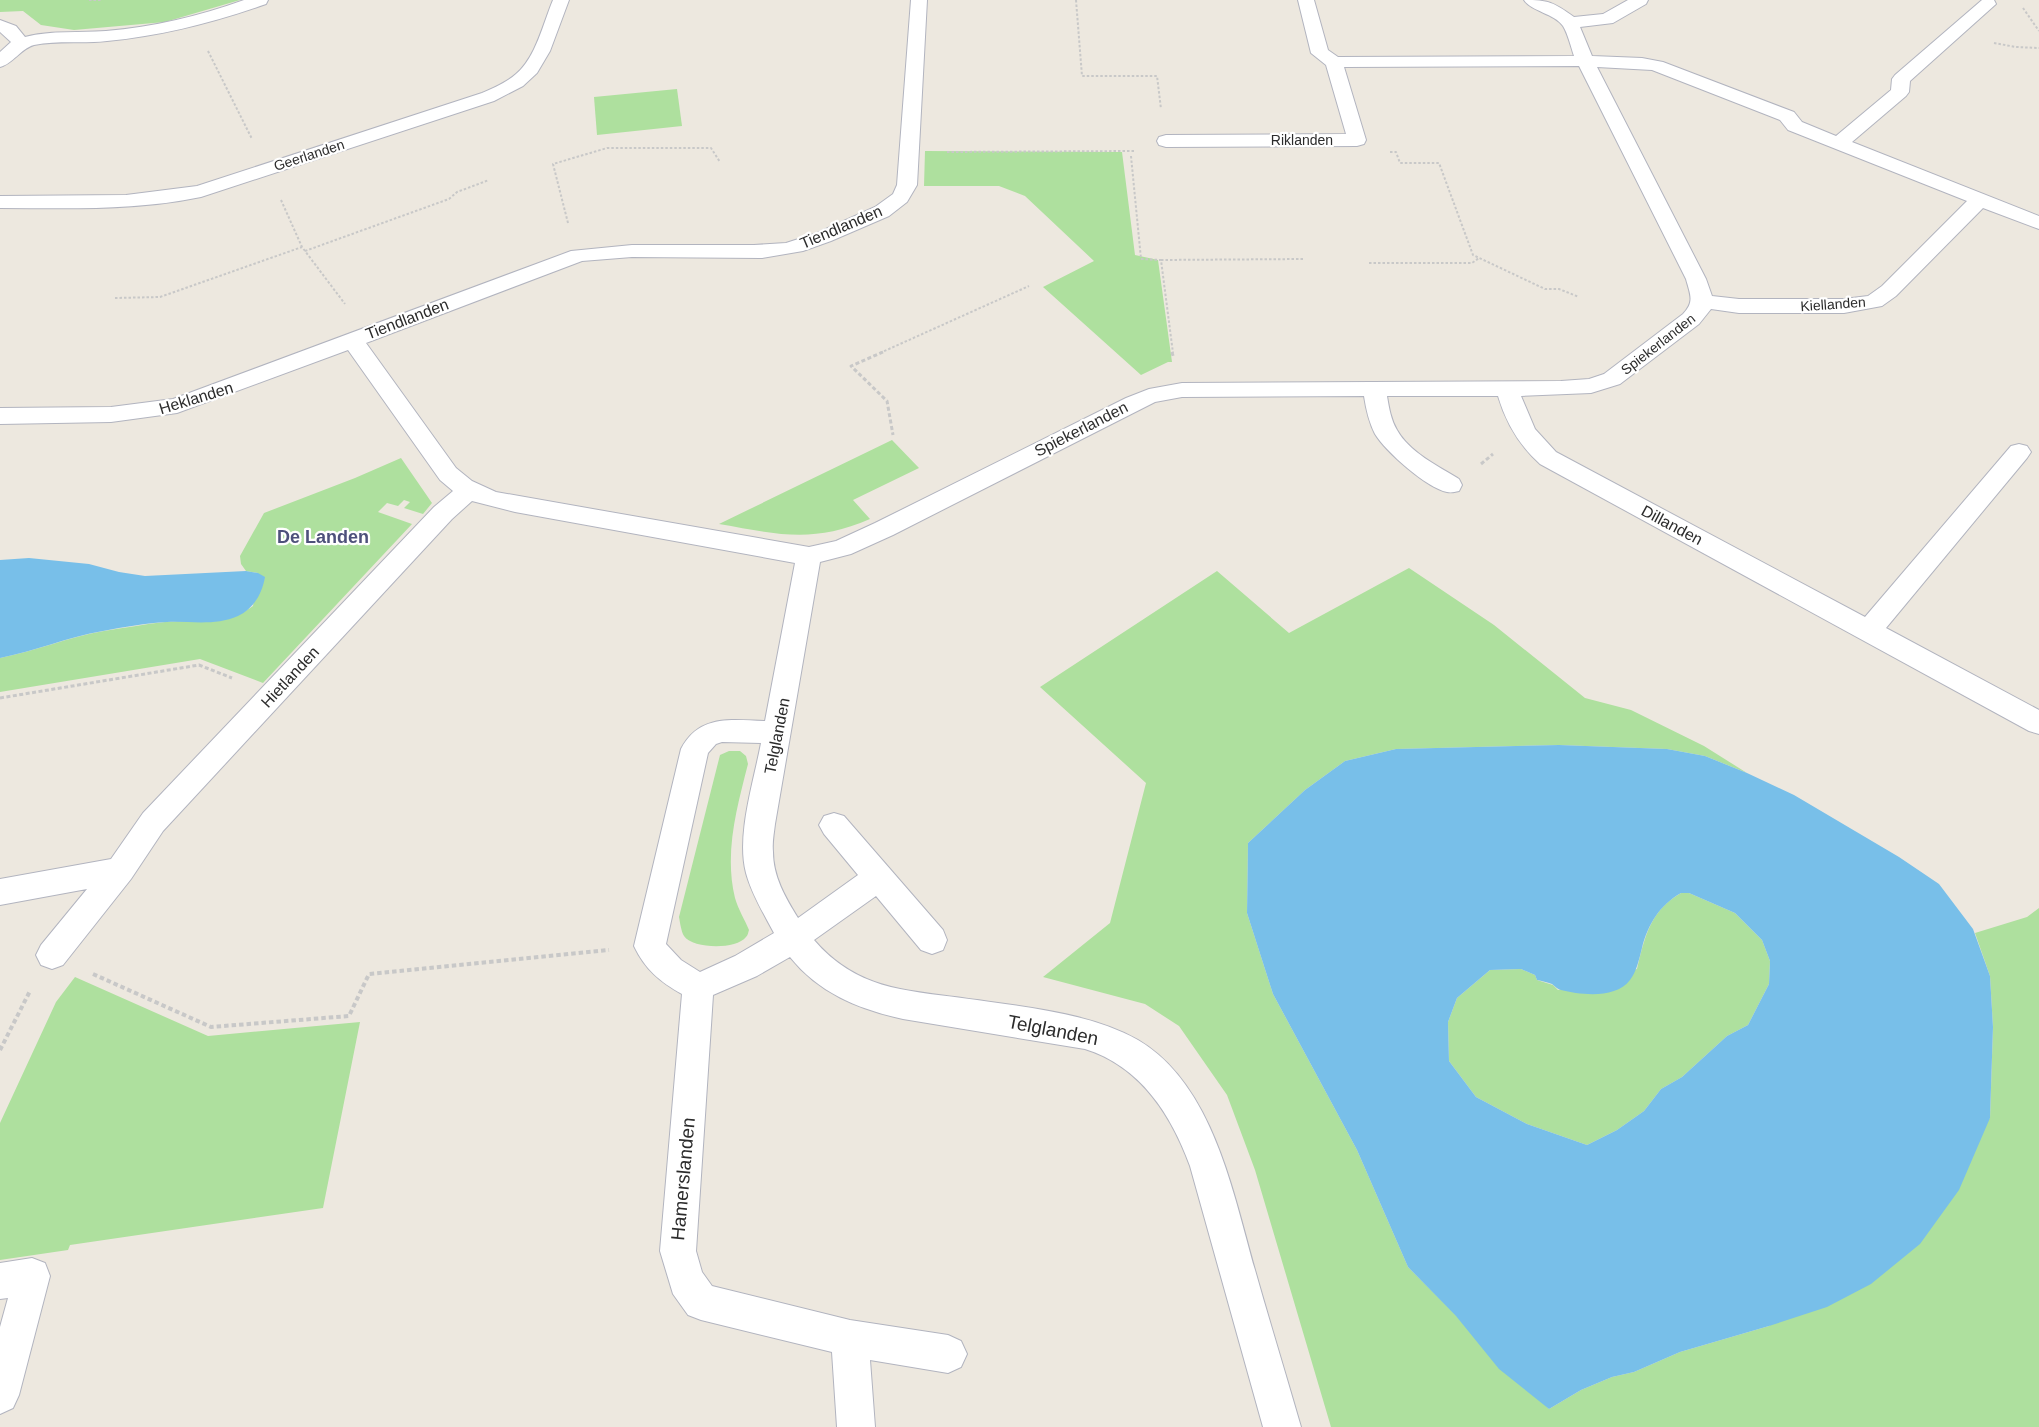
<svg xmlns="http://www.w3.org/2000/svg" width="2039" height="1427" viewBox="0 0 2039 1427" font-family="Helvetica,sans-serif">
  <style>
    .green { fill: #aee09e }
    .water { fill: #78bfe9; fill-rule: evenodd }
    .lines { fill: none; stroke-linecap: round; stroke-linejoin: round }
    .minor-casing { stroke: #b2b4bf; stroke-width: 2 }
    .path-far2 { stroke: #c8c8c8; stroke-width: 2; stroke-dasharray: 2.5 2; stroke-linecap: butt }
    .path-far1 { stroke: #c8c8c8; stroke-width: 3; stroke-dasharray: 4 2.5; stroke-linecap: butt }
    .path { stroke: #c8c8c8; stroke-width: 4; stroke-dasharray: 4.5 3; stroke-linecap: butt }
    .minor { fill: #fff; fill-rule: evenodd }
    .labels { text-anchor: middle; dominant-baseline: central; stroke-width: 4.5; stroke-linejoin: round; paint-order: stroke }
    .far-street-label { font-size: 14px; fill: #2c2c2c; stroke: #fff }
    .street-label { font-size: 16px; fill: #2c2c2c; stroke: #fff }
    .neighbourhood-label { font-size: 18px; font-weight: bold; fill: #4e517b; stroke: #fff }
    .near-street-label { font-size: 19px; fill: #2c2c2c; stroke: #fff }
  </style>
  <rect width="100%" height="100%" fill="#ede8df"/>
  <g class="green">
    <path d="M 0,0 L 240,0 L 165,22 L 74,30 L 41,25 L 23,11 L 0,12 Z"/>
    <path d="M 677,89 L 682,126 L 597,135 L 594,97 Z"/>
    <path d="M 925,151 L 1122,152 L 1135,255 L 1158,260 L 1172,362 L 1168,362 L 1141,375 L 1043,287 L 1094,261 L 1025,196 L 999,186 L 924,186 Z"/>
    <path d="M 892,440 L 919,468 L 853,500 L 870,519 C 813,544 777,534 719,524 Z"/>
    <path d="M 401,458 L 432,503 L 423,514 L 404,508 L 410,502 L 404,500 L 398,506 L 387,503 L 378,512 L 412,524 L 263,683 L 200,659 L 0,692 L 0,658 C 35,651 69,637 104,631 C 124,628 145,624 165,622 C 201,619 220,629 253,606 L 258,573 L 246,571 L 241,564 L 240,556 L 264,513 L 355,478 Z"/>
    <path d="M 1409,568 L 1494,625 L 1585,698 L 1631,710 L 1704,746 L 1747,773 L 1705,756 L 1667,749 L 1559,745 L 1396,749 L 1345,761 L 1305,790 L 1248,843 L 1247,913 L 1273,994 L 1357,1150 L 1408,1267 L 1549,1409 L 1581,1390 L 1612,1377 L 1634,1372 L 1680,1352 L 1769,1326 L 1990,1118 L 1993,1027 L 1990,976 L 1975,933 L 2027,917 L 2039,908 L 2039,1427 L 1331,1427 L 1255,1170 L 1227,1095 L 1179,1026 L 1145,1004 L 1043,977 L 1110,923 L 1146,783 L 1040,687 L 1217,571 L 1289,633 Z"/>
    <path d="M 729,751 L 740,751 L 746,756 L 748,764 C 737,807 724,853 735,898 C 738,909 745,920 749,930 C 748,933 748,935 746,937 C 736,950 693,949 684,936 C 681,931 680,922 679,917 L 720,755 Z"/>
    <path d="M 1681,893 L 1689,893 L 1735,913 L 1762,940 L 1770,961 L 1769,984 L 1748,1025 L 1727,1036 L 1682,1077 L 1661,1089 L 1644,1111 L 1617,1130 L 1587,1145 L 1527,1124 L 1476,1097 L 1449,1061 L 1448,1022 L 1457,998 L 1490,970 L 1521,969 L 1535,975 L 1537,980 L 1553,985 L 1558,990 L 1637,969 C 1645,936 1650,911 1681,893 Z"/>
    <path d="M 75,977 L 208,1036 L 360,1022 L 323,1208 L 70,1245 L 68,1250 L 0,1260 L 0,1123 L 56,1002 Z"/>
  </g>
  <g class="water">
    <path d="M 29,558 L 89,564 L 119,572 L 145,576 L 246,571 L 258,573 L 265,577 C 262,594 254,608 238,616 C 216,626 191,621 167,622 C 146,623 124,627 103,631 C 68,637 35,651 0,658 L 0,560 Z"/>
    <path d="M 1559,745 L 1667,749 L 1705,756 L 1747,773 L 1794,795 L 1899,857 L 1939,884 L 1973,929 L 1990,976 L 1993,1027 L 1990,1118 L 1959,1190 L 1920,1244 L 1871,1284 L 1827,1307 L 1769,1326 L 1680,1352 L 1634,1372 L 1612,1377 L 1581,1390 L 1549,1409 L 1499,1369 L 1456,1316 L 1408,1267 L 1357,1150 L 1273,994 L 1247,913 L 1248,843 L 1305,790 L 1345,761 L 1396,749 ZM 1681,893 L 1689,893 L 1735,913 L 1762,940 L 1770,961 L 1769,984 L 1748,1025 L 1727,1036 L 1682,1077 L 1661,1089 L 1644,1111 L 1617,1130 L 1587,1145 L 1527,1124 L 1476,1097 L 1449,1061 L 1448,1022 L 1457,998 L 1490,970 L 1521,969 L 1535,975 L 1537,980 C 1542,981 1547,982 1552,984 C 1555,986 1557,989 1561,990 C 1581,995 1616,999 1630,980 C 1637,971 1639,959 1642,948 C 1648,924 1660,905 1681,893 Z"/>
  </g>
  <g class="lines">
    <g class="minor-casing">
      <g id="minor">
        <path d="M 244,0 L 268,0 L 266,4 C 215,22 161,36 107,41 C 83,44 58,40 34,45 C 20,49 13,64 0,67 L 0,52 L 11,42 L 0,32 L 0,20 L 16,26 L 25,37 C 52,30 79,33 106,31 C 153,27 200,16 244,0 Z"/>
        <path d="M 553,0 L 569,0 L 550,51 L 537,73 L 523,86 L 494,101 L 201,197 C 134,211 68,208 0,208 L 0,196 L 126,195 L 197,186 L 482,93 C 493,88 506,83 516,74 C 536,57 543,24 553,0 Z"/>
        <path d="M 911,0 L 927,0 L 917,185 L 907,202 L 889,216 L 831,241 L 803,251 L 762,258 L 632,257 L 582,261 L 366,343 L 456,468 L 472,481 L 496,492 L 809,547 L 836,541 L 875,523 L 1126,398 L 1149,389 L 1182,383 L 1561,381 L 1589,379 L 1604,374 L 1683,314 C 1695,302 1690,294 1686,279 L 1579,66 L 1344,67 L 1366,140 L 1364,144 L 1357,146 L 1166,147 L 1159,145 L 1157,141 L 1159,137 L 1166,135 L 1346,134 L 1326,65 L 1311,53 L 1298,0 L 1314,0 L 1328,50 L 1338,57 L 1574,56 C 1571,47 1568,34 1563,26 C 1554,13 1532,12 1524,0 C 1549,0 1553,2 1574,17 L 1603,14 L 1628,0 L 1648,0 L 1646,4 L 1613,23 L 1580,27 L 1592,56 L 1642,58 L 1663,62 L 1794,112 L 1802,122 L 1836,136 L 1891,90 L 1892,79 L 1895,75 L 1982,0 L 1994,0 L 1996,4 L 1910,81 L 1909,92 L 1906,96 L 1852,142 L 2039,216 L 2039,229 L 1983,208 L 1896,296 L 1882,306 L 1844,313 L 1739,313 L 1711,309 L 1699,324 L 1620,384 L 1591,393 L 1521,396 L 1535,429 L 1556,452 L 1865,617 L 2011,446 L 2019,444 L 2027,446 L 2031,452 L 2027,458 L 1886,628 L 2039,710 L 2039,734 L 2029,731 L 1540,464 C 1519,445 1506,423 1498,396 L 1387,396 C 1389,408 1391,420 1397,430 C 1409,452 1438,466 1459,479 L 1462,485 L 1459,491 C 1454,492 1451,493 1447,492 C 1427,488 1386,452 1375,434 C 1369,422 1366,409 1364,396 L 1182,397 L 1155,402 L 893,535 L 851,554 L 820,562 L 775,824 C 774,833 772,842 773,852 C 773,876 785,897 798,918 L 858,875 L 824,834 L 819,825 L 824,816 L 834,813 L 844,816 L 943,930 L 947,940 L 943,950 L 932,954 L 921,950 L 876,896 L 814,940 C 856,989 903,990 962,998 C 1017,1006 1089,1012 1138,1040 C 1213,1084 1233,1193 1255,1270 C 1270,1323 1286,1375 1301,1427 L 1263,1427 L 1190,1166 C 1171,1114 1140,1066 1085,1049 L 903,1019 C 858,1009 819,993 790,957 L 757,976 L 713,995 L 696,1251 L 702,1272 L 712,1286 L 850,1320 L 948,1335 L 961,1341 L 967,1354 L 961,1367 L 948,1373 L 870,1360 L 875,1427 L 837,1427 L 832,1352 L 701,1320 L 688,1315 L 673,1294 L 660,1251 L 682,994 C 660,982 645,969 634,946 L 681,749 C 699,714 731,720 765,721 L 795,563 L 515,512 L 472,501 L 452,519 L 163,831 L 131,879 L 63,965 L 52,969 L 41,965 L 36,955 L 41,945 L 87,889 L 0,905 L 0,879 L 111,859 L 143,813 L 434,507 L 453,491 L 440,480 L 348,350 L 177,413 L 111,422 L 0,424 L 0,408 L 111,407 L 173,399 L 571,251 L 632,245 L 754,245 L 786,243 L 817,233 L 875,207 L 893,194 L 897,185 ZM 1597,67 L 1652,70 L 1780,120 L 1788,130 L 1967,201 L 1882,286 L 1868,296 L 1844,299 L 1739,299 L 1712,296 L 1706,279 ZM 722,742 L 761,743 C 754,781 736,835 746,873 C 752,895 764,914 774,933 L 735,956 L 700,972 L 681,960 L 666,944 L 708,753 L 716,744 Z"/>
        <path d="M 32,1258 L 45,1263 L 50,1276 L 19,1395 L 13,1408 L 0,1414 L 0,1327 L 8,1298 L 0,1299 L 0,1263 Z"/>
      </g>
    </g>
    <g class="path-far2">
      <path d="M 89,0 L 101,0"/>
      <path d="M 1076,0 L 1082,76 L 1157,76 L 1161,109"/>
      <path d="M 2023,8 L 2039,31"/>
      <path d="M 1994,43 L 2016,47 L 2039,48"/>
      <path d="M 208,51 L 252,139"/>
      <path d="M 947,152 L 1134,151"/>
      <path d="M 1390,152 L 1396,152 L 1400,163 L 1439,163 L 1473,255 L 1545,289 L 1559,289 L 1579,297"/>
      <path d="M 1131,156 L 1141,259 L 1161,260 L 1173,353"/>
      <path d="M 281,200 L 302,247 L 345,304"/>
      <path d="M 568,223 L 553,164 L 607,148 L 711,148 L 720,162"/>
      <path d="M 305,251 L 449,199 L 457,192 L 489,180"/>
      <path d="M 1161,260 L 1304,259"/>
      <path d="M 1369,263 L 1472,263 L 1479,258"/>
      <path d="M 115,298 L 160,297 L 302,247"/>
      <path d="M 880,353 L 1029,286"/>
    </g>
    <g class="path-far1">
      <path d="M 883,352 L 851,366 L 887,401 L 893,435"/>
      <path d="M 1172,352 L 1173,356"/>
      <path d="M 1481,464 L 1493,454"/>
      <path d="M 0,698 L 199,665 L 232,678"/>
    </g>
    <g class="path">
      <path d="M 93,974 L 211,1027 L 349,1016 L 369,974 L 609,950"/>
      <path d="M 0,1050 L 30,991"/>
    </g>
    <use href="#minor" class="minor"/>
  </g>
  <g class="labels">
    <g class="far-street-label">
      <text x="1302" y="140">Riklanden</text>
      <text transform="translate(309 155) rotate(-18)">Geerlanden</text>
      <text transform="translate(1833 304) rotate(-4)">Kiellanden</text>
      <text transform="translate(1658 344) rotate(-38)">Spiekerlanden</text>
    </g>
    <g class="street-label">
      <text transform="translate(841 227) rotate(-23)">Tiendlanden</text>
      <text transform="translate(407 319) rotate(-21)">Tiendlanden</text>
      <text transform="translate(196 398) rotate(-17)">Heklanden</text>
      <text transform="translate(1081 429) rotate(-27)">Spiekerlanden</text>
      <text transform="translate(1672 525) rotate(28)">Dillanden</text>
      <text transform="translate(290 677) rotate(-47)">Hietlanden</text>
      <text transform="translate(777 736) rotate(-79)">Telglanden</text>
    </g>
    <g class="neighbourhood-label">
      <text x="323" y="537">De Landen</text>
    </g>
    <g class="near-street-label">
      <text transform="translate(1053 1030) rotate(11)">Telglanden</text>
      <text transform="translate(683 1179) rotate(-85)">Hamerslanden</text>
    </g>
  </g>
</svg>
